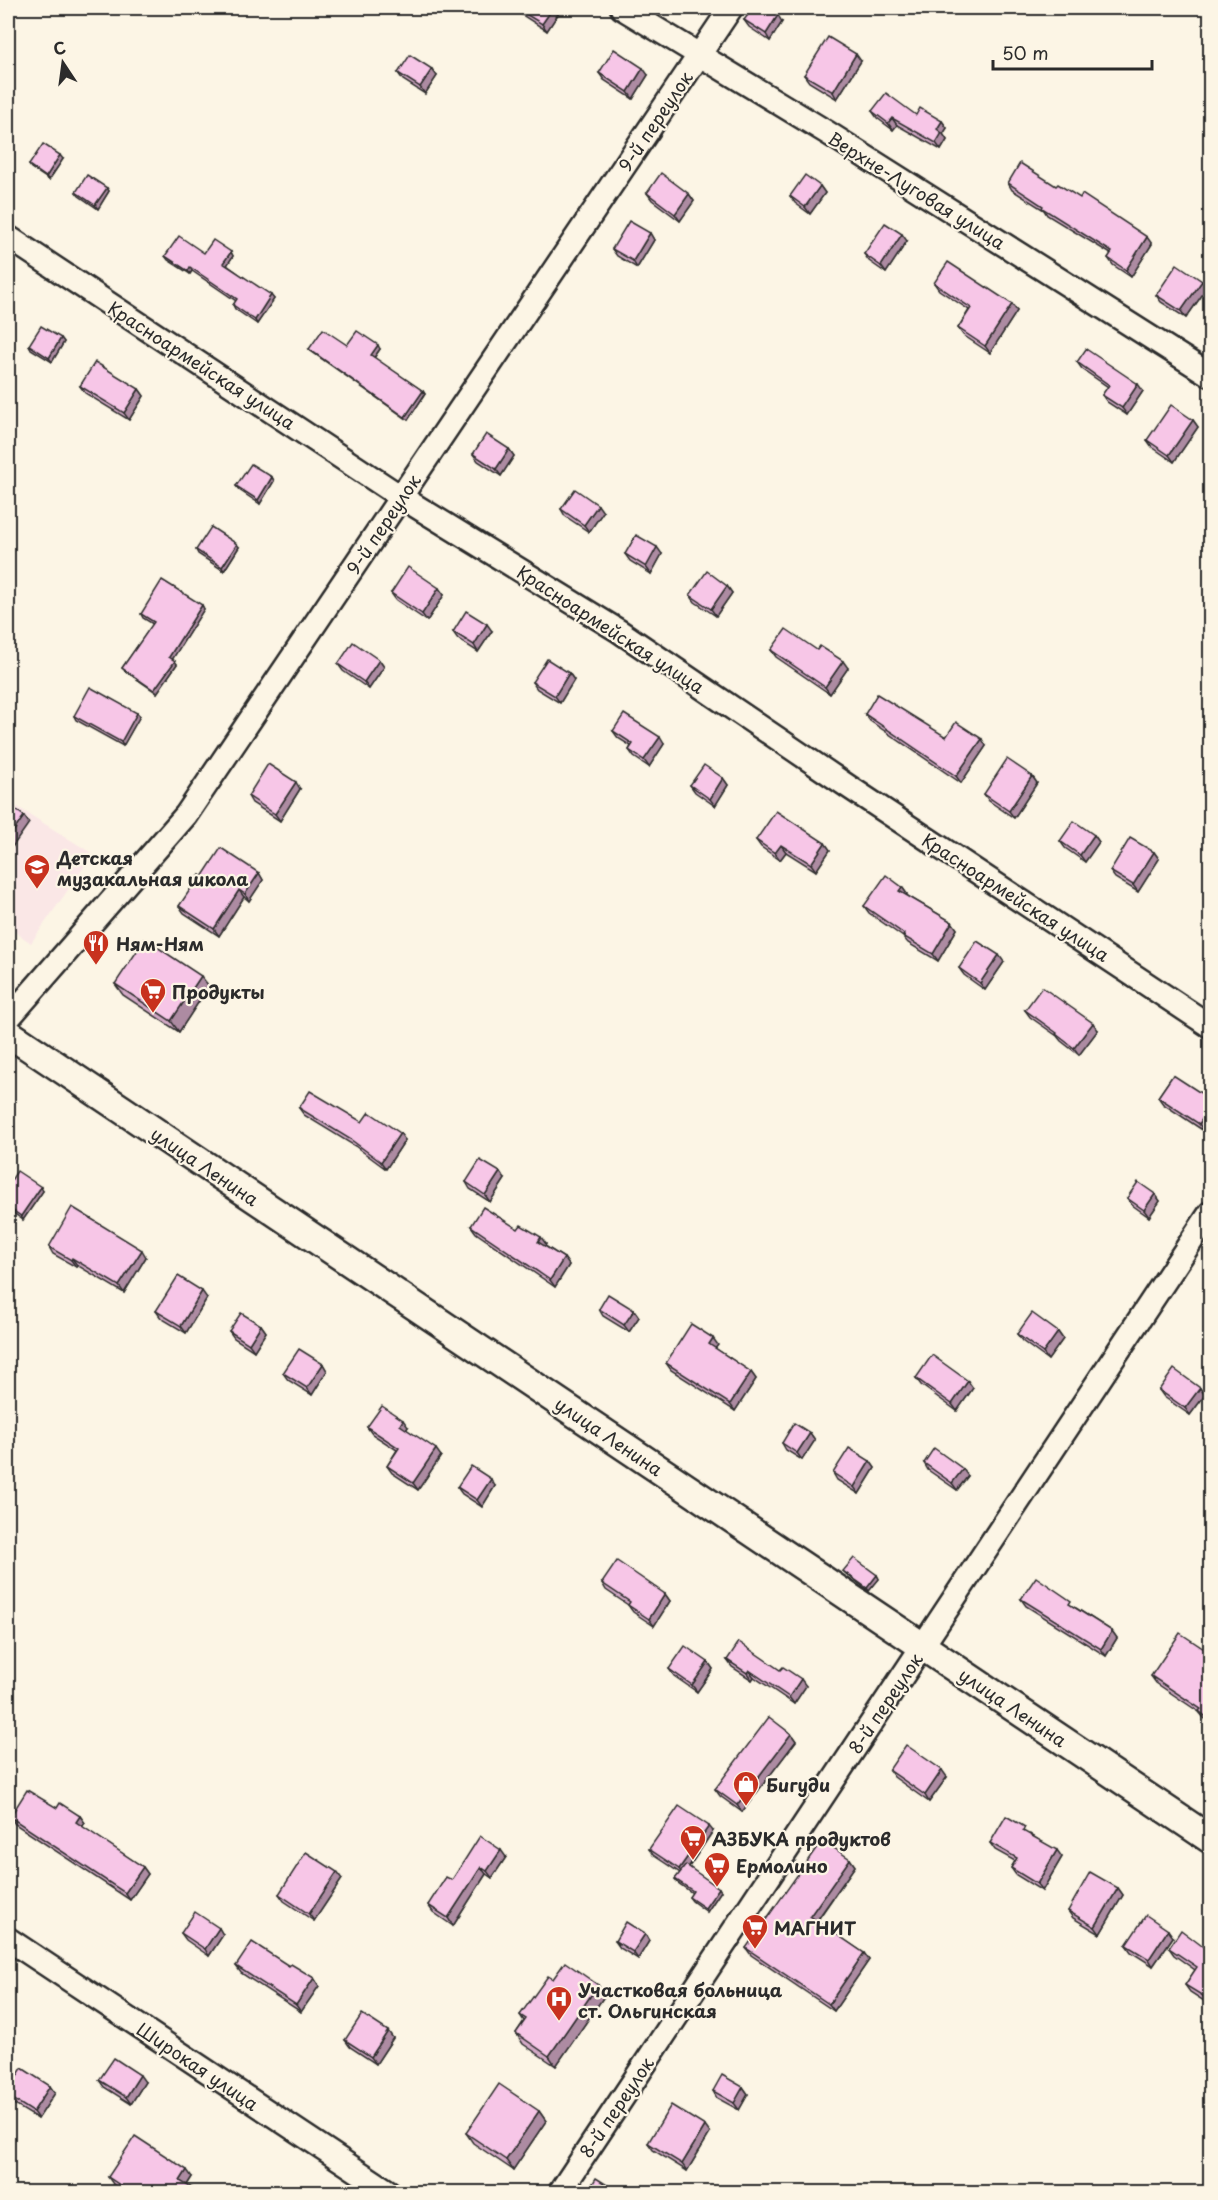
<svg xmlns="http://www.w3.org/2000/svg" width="1218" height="2200" viewBox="0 0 1218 2200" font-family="'Playpen Sans',sans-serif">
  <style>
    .built { fill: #fae7e6 }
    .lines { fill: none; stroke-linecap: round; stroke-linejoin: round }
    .minor-casing { stroke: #2b2b2b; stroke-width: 27 }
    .tertiary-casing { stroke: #2b2b2b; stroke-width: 32 }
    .minor { stroke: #fcf5e5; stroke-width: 22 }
    .tertiary { stroke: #fcf5e5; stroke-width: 27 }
    .wall { fill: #d4aac7; stroke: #2b2b2b; stroke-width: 1.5 }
    .shaded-wall { fill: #ad8ba2; stroke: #2b2b2b; stroke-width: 1.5 }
    .building { fill: #f7c6e7; stroke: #2b2b2b; stroke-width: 1.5 }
    .labels { text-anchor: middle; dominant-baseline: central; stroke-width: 4.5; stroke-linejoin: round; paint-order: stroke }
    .street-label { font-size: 18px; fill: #2b2b2b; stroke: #fcf5e5 }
    .poi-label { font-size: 18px; font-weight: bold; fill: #2b2b2b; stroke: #fcf5e5; text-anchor: start }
  </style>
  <rect width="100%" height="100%" fill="#fcf5e5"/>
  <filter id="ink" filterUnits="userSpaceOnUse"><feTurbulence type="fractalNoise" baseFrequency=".0167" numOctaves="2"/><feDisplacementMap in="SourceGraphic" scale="12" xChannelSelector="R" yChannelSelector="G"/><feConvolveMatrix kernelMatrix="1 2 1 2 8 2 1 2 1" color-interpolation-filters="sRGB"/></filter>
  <g filter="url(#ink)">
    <path class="built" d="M 8,801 L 93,854 L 31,943 L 8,927 Z"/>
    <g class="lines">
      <g class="minor-casing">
        <g id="minor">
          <path d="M 622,8 L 828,133 L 1210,375"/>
          <path d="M 8,237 L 401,497 L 619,631 L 849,787 L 1210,1026"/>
          <path d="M 8,1019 L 186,815 L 731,8"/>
          <path d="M 8,1939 L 389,2192"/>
          <path d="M 560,2192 L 1210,1213"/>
        </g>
      </g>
      <g class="tertiary-casing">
        <path id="tertiary" d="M 8,1033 L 1210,1839"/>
      </g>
      <use href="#minor" class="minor"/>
      <use href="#tertiary" class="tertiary"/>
    </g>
    <g class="wall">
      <path d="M 515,8 L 562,8 L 547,31 L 519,13 Z"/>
      <path d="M 744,20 L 782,22 L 770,41 L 749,27 Z"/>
      <path d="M 861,61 L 837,99 L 809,82 L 804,75 Z"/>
      <path d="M 398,73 L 437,76 L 425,94 L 403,80 Z"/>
      <path d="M 599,73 L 648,75 L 633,99 L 604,80 Z"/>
      <path d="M 872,111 L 916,115 L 942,121 L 947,128 L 943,134 L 947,140 L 941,150 L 897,125 L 893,130 L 877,118 Z"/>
      <path d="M 63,159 L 49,180 L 31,168 L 29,165 Z"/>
      <path d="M 1008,183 L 1056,186 L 1152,244 L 1131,277 L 1113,265 L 1108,258 L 1111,254 L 1047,215 L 1044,210 L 1012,190 Z"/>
      <path d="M 820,186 L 825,193 L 810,214 L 795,203 L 790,196 Z"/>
      <path d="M 107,188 L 109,191 L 98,209 L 79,196 L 76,192 Z"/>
      <path d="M 647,193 L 689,194 L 694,201 L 680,221 L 652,200 Z"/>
      <path d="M 650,233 L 654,240 L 637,268 L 617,256 L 612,249 Z"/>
      <path d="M 907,241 L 886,273 L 869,261 L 864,254 Z"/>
      <path d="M 231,252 L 233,256 L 227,265 L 274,299 L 257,324 L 235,309 L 233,305 L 236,301 L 192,271 L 190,274 L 168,260 L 165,256 L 204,253 Z"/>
      <path d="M 934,283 L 1017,311 L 990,353 L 963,335 L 958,328 L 969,310 L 939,290 Z"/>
      <path d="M 1207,288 L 1186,318 L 1161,302 L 1156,295 Z"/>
      <path d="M 61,338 L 64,342 L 52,362 L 31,349 L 29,345 Z"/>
      <path d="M 347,345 L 380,349 L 374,358 L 423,391 L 425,394 L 408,420 L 312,352 L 309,349 Z"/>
      <path d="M 1077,362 L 1143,391 L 1127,415 L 1107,402 L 1102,395 L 1108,387 L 1082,369 Z"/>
      <path d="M 80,386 L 139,389 L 144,396 L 129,420 L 85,393 Z"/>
      <path d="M 1193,420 L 1198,427 L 1174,462 L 1152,447 L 1147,440 Z"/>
      <path d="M 509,449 L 514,456 L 501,476 L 478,461 L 473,454 Z"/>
      <path d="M 272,477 L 274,481 L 260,504 L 239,490 L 236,486 Z"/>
      <path d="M 561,509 L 603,512 L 589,532 L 565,516 Z"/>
      <path d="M 239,547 L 224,571 L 198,554 L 196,550 Z"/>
      <path d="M 625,554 L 662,554 L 651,574 L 630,561 Z"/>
      <path d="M 727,586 L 732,593 L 716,616 L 695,602 L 690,595 Z"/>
      <path d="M 391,593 L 444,595 L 427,621 L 396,600 Z"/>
      <path d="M 202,605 L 204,609 L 172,659 L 177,664 L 157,693 L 125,671 L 122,668 L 153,624 L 143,618 L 141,614 Z"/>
      <path d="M 492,631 L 478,652 L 458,639 L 453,632 Z"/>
      <path d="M 771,650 L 817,650 L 848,668 L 830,694 L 776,657 Z"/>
      <path d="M 379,660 L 384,667 L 369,689 L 343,671 L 338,664 Z"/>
      <path d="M 569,673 L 574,680 L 560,703 L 537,689 L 532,682 Z"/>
      <path d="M 137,713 L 140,716 L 123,746 L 76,720 L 74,716 Z"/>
      <path d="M 865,714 L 946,737 L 986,746 L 961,783 L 870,721 Z"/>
      <path d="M 613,731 L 664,744 L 649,767 L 634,757 L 629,750 L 631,746 L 618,738 Z"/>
      <path d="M 1032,776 L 1037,783 L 1014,818 L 989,801 L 984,794 Z"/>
      <path d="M 723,778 L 728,785 L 715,806 L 695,792 L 690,785 Z"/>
      <path d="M 300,789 L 280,821 L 252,803 L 248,796 Z"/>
      <path d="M 1094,835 L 1099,842 L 1085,862 L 1065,848 L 1060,841 Z"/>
      <path d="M 756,840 L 825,843 L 830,850 L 816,871 L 786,852 L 780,860 L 761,847 Z"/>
      <path d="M 1154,852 L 1159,859 L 1138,892 L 1115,878 L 1110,871 Z"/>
      <path d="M 259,873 L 263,880 L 249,901 L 244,897 L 219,936 L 184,913 L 179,906 L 202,877 Z"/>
      <path d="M 902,887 L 907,894 L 906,895 L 952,922 L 957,929 L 938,961 L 908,943 L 903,937 L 869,913 L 864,906 Z"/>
      <path d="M 1004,962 L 985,990 L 964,975 L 959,968 Z"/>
      <path d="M 115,984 L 209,986 L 179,1032 L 123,995 Z"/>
      <path d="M 1025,1010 L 1098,1030 L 1079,1055 L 1061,1041 L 1057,1036 L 1030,1017 Z"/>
      <path d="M 1173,1075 L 1204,1131 L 1163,1104 L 1158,1097 Z"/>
      <path d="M 299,1108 L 362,1122 L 405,1140 L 386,1169 L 355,1146 L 304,1115 Z"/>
      <path d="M 505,1179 L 490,1202 L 470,1189 L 466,1182 Z"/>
      <path d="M 8,1185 L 43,1191 L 23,1220 L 8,1209 Z"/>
      <path d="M 1155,1194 L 1160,1201 L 1149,1217 L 1132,1205 L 1127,1198 Z"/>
      <path d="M 471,1226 L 518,1229 L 546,1244 L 545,1246 L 564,1258 L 569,1265 L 555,1287 L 476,1233 Z"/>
      <path d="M 49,1247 L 146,1257 L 124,1293 L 77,1265 L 76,1267 L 53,1254 Z"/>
      <path d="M 207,1298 L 186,1333 L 161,1318 L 156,1311 Z"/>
      <path d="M 599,1309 L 634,1310 L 639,1317 L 629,1332 L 603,1316 Z"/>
      <path d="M 261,1325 L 266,1332 L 254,1351 L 234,1338 L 229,1331 Z"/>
      <path d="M 1058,1332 L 1063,1339 L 1048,1360 L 1022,1341 L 1017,1334 Z"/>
      <path d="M 718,1345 L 715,1348 L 751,1372 L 756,1379 L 735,1411 L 671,1370 L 666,1363 Z"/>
      <path d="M 323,1364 L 327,1371 L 312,1395 L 288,1380 L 283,1373 Z"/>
      <path d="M 916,1378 L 973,1388 L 957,1411 L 921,1385 Z"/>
      <path d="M 1200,1388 L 1205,1395 L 1190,1415 L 1164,1397 L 1159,1390 Z"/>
      <path d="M 367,1427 L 408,1427 L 406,1429 L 441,1456 L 418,1490 L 392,1473 L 387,1466 L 397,1450 L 372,1434 Z"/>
      <path d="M 810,1433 L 815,1440 L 802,1460 L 786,1450 L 782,1443 Z"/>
      <path d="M 870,1461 L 875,1468 L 859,1494 L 837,1480 L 833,1473 Z"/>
      <path d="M 924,1463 L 968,1476 L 957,1490 L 928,1470 Z"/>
      <path d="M 495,1486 L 482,1507 L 462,1494 L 457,1487 Z"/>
      <path d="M 843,1571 L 877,1575 L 879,1579 L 869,1591 L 846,1574 Z"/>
      <path d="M 602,1583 L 665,1594 L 670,1601 L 654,1626 L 633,1612 L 628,1605 L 606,1590 Z"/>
      <path d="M 1021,1599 L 1076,1608 L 1112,1631 L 1117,1638 L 1106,1656 L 1026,1606 Z"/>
      <path d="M 1210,1653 L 1210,1723 L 1204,1718 L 1199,1712 L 1156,1683 L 1151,1676 Z"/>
      <path d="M 727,1660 L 780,1670 L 806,1686 L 794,1704 L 754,1677 L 752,1680 L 732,1667 Z"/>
      <path d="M 708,1662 L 713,1669 L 697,1692 L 674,1676 L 669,1669 Z"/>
      <path d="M 791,1734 L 796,1741 L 742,1812 L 720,1796 L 715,1789 Z"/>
      <path d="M 889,1770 L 947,1777 L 929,1802 L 894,1777 Z"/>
      <path d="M 57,1808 L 80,1816 L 85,1823 L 82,1827 L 143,1867 L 148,1874 L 130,1900 L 15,1824 L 10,1817 Z"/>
      <path d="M 713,1831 L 689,1867 L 721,1891 L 707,1912 L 692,1901 L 689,1897 L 692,1893 L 678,1883 L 675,1879 L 680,1873 L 653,1855 L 649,1849 Z"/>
      <path d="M 1030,1834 L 1062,1857 L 1042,1891 L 1016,1875 L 1011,1868 L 1015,1861 L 995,1850 L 990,1843 Z"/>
      <path d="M 506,1857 L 492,1878 L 486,1874 L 453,1926 L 433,1912 L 428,1905 L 452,1880 Z"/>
      <path d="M 850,1859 L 855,1866 L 817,1921 L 864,1953 L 869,1960 L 834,2011 L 751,1955 L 746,1948 Z"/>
      <path d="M 342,1879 L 314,1921 L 284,1901 L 279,1894 Z"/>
      <path d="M 1118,1888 L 1123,1895 L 1100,1934 L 1073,1918 L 1068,1911 Z"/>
      <path d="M 219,1928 L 223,1935 L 209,1956 L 186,1940 L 181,1933 Z"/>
      <path d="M 645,1934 L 649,1941 L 638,1959 L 620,1948 L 615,1941 Z"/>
      <path d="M 1173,1937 L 1153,1966 L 1131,1952 L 1126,1945 Z"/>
      <path d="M 1169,1948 L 1210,1952 L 1210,1999 L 1207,2003 L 1190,1992 L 1185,1985 L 1195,1970 L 1174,1955 Z"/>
      <path d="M 236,1966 L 289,1966 L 314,1978 L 319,1986 L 301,2012 L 241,1973 Z"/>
      <path d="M 553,1979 L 605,1995 L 556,2066 L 523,2044 L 516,2033 L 524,2021 L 520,2015 Z"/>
      <path d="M 393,2038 L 376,2064 L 350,2047 L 345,2040 Z"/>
      <path d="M 99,2080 L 145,2082 L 131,2104 L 104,2087 Z"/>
      <path d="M 743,2087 L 748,2094 L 739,2110 L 717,2098 L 713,2091 Z"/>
      <path d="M 8,2091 L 55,2093 L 38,2119 L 10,2102 L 8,2098 Z"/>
      <path d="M 539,2111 L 546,2121 L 513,2170 L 473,2143 L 466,2133 Z"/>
      <path d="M 710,2133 L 687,2171 L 653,2150 L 648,2143 Z"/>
      <path d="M 108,2177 L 192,2177 L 187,2185 L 197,2193 L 126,2193 L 113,2184 Z"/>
    </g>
    <g class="shaded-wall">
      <path d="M 553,8 L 562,8 L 547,31 L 542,24 Z"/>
      <path d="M 778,15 L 782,22 L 770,41 L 766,34 Z"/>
      <path d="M 856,54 L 861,61 L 837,99 L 833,92 Z"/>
      <path d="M 643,68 L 648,75 L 633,99 L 628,92 Z"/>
      <path d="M 432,69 L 437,76 L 425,94 L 420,87 Z"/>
      <path d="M 892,118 L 897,125 L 893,130 L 888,123 Z"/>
      <path d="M 942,121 L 947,128 L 943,134 L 947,140 L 941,150 L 936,143 L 937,129 Z"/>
      <path d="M 60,155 L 63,159 L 49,180 L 46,177 Z"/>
      <path d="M 820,186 L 825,193 L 810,214 L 805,207 Z"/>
      <path d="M 107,188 L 109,191 L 98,209 L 95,205 Z"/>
      <path d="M 689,194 L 694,201 L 680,221 L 675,214 Z"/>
      <path d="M 650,233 L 654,240 L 637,268 L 633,261 Z"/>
      <path d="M 902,234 L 907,241 L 886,273 L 881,266 Z"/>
      <path d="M 1147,237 L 1152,244 L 1131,277 L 1126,270 Z"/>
      <path d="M 231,252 L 233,256 L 226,267 L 223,263 Z"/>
      <path d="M 190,267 L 192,271 L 190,274 L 188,271 Z"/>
      <path d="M 1202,281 L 1207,288 L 1186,318 L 1181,311 Z"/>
      <path d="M 271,295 L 274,299 L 257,324 L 255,320 Z"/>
      <path d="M 1012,304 L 1017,311 L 990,353 L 985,346 Z"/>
      <path d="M 61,338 L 64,342 L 52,362 L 49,358 Z"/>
      <path d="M 378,345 L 380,349 L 373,359 L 371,355 Z"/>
      <path d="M 1138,384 L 1143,391 L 1127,415 L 1122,408 Z"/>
      <path d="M 139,389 L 144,396 L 129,420 L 124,413 Z"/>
      <path d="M 423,391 L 425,394 L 408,420 L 405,417 Z"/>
      <path d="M 1193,420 L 1198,427 L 1174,462 L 1169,455 Z"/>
      <path d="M 509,449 L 514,456 L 501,476 L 496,469 Z"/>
      <path d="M 272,477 L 274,481 L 260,504 L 258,500 Z"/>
      <path d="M 598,505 L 603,512 L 589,532 L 584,525 Z"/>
      <path d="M 237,544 L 239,547 L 224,571 L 222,567 Z"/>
      <path d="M 657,547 L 662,554 L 651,574 L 646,567 Z"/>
      <path d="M 727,586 L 732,593 L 716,616 L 711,609 Z"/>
      <path d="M 439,588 L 444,595 L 427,621 L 422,614 Z"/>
      <path d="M 202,605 L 204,609 L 172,660 L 169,657 Z"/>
      <path d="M 487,624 L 492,631 L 478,652 L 474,645 Z"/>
      <path d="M 379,660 L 384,667 L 369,689 L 364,682 Z"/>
      <path d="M 175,661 L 177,664 L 157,693 L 154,690 Z"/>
      <path d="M 843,661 L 848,668 L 830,694 L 825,687 Z"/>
      <path d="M 569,673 L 574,680 L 560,703 L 555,696 Z"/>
      <path d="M 137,713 L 140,716 L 123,746 L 121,742 Z"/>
      <path d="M 660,737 L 664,744 L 649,767 L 644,760 Z"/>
      <path d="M 982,739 L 986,746 L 961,783 L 956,776 Z"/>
      <path d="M 1032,776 L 1037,783 L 1014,818 L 1009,811 Z"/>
      <path d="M 723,778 L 728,785 L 715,806 L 710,799 Z"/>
      <path d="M 296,782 L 300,789 L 280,821 L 275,814 Z"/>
      <path d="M 24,816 L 29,823 L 8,853 L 8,839 Z"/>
      <path d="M 1094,835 L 1099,842 L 1085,862 L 1080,855 Z"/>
      <path d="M 825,843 L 830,850 L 816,871 L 811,864 Z"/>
      <path d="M 781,845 L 786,852 L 780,860 L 775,853 Z"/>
      <path d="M 1154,852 L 1159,859 L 1138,892 L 1133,885 Z"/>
      <path d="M 259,873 L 263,880 L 249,901 L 245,894 Z"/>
      <path d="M 902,887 L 907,894 L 904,898 L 899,891 Z"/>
      <path d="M 239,890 L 244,897 L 219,936 L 214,929 Z"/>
      <path d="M 952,922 L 957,929 L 938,961 L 933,954 Z"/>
      <path d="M 999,955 L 1004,962 L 985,990 L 980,983 Z"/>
      <path d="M 201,976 L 209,986 L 179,1032 L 171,1021 Z"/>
      <path d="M 1093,1023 L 1098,1030 L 1079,1055 L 1074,1048 Z"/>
      <path d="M 1210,1107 L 1210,1121 L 1204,1131 L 1199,1124 Z"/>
      <path d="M 400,1133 L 405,1140 L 386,1169 L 381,1162 Z"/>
      <path d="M 500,1172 L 505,1179 L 490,1202 L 485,1195 Z"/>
      <path d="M 41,1187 L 43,1191 L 23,1220 L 21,1216 Z"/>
      <path d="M 1155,1194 L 1160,1201 L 1149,1217 L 1144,1210 Z"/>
      <path d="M 541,1237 L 546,1244 L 543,1249 L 538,1242 Z"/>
      <path d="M 142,1250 L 146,1257 L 124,1293 L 119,1286 Z"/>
      <path d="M 72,1258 L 77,1265 L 76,1267 L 71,1260 Z"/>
      <path d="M 564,1258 L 569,1265 L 555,1287 L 550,1280 Z"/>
      <path d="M 202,1291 L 207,1298 L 186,1333 L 181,1326 Z"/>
      <path d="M 634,1310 L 639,1317 L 629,1332 L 624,1325 Z"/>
      <path d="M 261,1325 L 266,1332 L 254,1351 L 249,1344 Z"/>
      <path d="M 1058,1332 L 1063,1339 L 1048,1360 L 1043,1353 Z"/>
      <path d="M 713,1338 L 718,1345 L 713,1351 L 709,1344 Z"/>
      <path d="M 323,1364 L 327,1371 L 312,1395 L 307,1388 Z"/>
      <path d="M 751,1372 L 756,1379 L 735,1411 L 730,1404 Z"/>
      <path d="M 968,1381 L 973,1388 L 957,1411 L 952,1404 Z"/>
      <path d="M 1200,1388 L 1205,1395 L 1190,1415 L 1185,1408 Z"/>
      <path d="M 403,1420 L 408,1427 L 405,1432 L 400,1425 Z"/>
      <path d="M 810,1433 L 815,1440 L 802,1460 L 797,1453 Z"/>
      <path d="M 436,1449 L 441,1456 L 418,1490 L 413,1483 Z"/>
      <path d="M 870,1461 L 875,1468 L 859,1494 L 854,1487 Z"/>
      <path d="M 963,1469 L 968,1476 L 957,1490 L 952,1483 Z"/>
      <path d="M 491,1479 L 495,1486 L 482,1507 L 477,1500 Z"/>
      <path d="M 877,1575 L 879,1579 L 869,1591 L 867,1588 Z"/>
      <path d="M 665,1594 L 670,1601 L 654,1626 L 649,1619 Z"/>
      <path d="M 1112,1631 L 1117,1638 L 1106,1656 L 1101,1649 Z"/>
      <path d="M 708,1662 L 713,1669 L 697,1692 L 692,1685 Z"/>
      <path d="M 749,1670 L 754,1677 L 752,1680 L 747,1673 Z"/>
      <path d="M 1210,1676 L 1210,1688 L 1206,1682 Z"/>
      <path d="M 801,1679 L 806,1686 L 794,1704 L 789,1697 Z"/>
      <path d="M 791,1734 L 796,1741 L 742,1812 L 737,1805 Z"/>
      <path d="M 942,1770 L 947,1777 L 929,1802 L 925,1795 Z"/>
      <path d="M 80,1816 L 85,1823 L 80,1829 L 76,1822 Z"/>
      <path d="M 709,1826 L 713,1831 L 683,1875 L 679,1869 Z"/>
      <path d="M 501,1850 L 506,1857 L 492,1878 L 487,1871 Z"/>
      <path d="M 1057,1850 L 1062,1857 L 1042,1891 L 1037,1884 Z"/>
      <path d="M 850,1859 L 855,1866 L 815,1923 L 810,1916 Z"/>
      <path d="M 143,1867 L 148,1874 L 130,1900 L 125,1893 Z"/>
      <path d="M 481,1867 L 486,1874 L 453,1926 L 448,1918 Z"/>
      <path d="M 337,1872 L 342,1879 L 314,1921 L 309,1914 Z"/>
      <path d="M 719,1888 L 721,1891 L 707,1912 L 705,1908 Z"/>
      <path d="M 1118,1888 L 1123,1895 L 1100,1934 L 1095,1927 Z"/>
      <path d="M 219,1928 L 223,1935 L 209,1956 L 205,1949 Z"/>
      <path d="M 1168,1930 L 1173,1937 L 1153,1966 L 1149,1959 Z"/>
      <path d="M 645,1934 L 649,1941 L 638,1959 L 633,1952 Z"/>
      <path d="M 864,1953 L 869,1960 L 834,2011 L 829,2004 Z"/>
      <path d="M 314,1978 L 319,1986 L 301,2012 L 296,2005 Z"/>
      <path d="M 598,1985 L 605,1995 L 556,2066 L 549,2056 Z"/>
      <path d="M 1210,1985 L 1210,1999 L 1207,2003 L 1203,1996 Z"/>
      <path d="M 388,2031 L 393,2038 L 376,2064 L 371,2057 Z"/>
      <path d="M 140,2075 L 145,2082 L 131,2104 L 126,2097 Z"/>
      <path d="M 50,2086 L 55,2093 L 38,2119 L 33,2112 Z"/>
      <path d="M 743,2087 L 748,2094 L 739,2110 L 734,2103 Z"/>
      <path d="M 539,2111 L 546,2121 L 513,2170 L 506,2160 Z"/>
      <path d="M 705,2126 L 710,2133 L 687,2171 L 682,2164 Z"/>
      <path d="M 187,2170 L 192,2177 L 185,2188 L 180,2181 Z"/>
    </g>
    <g class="building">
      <path d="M 516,8 L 553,8 L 542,24 Z"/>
      <path d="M 753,8 L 766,8 L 778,15 L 766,34 L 744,20 Z"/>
      <path d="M 828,37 L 856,54 L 833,92 L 804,75 Z"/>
      <path d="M 614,49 L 643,68 L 628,92 L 599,73 Z"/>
      <path d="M 410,55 L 432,69 L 420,87 L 398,73 Z"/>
      <path d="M 886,93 L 916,115 L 920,108 L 942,121 L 937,129 L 942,133 L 936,143 L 892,118 L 888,123 L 872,111 Z"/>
      <path d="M 43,144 L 60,155 L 46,177 L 29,165 Z"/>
      <path d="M 1020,163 L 1056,186 L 1058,184 L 1080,198 L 1082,194 L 1147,237 L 1126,270 L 1108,258 L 1112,252 L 1042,208 L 1043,206 L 1008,183 Z"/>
      <path d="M 661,173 L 689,194 L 675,214 L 647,193 Z"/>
      <path d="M 87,175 L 107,188 L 95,205 L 76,192 Z"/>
      <path d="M 805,175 L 820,186 L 805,207 L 790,196 Z"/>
      <path d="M 629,221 L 650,233 L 633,261 L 612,249 Z"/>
      <path d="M 885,223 L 902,234 L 881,266 L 864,254 Z"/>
      <path d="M 179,236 L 204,253 L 213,240 L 231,252 L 223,263 L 271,295 L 255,320 L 233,305 L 237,299 L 190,267 L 188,271 L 165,256 Z"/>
      <path d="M 948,262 L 1012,304 L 985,346 L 958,328 L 971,308 L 934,283 Z"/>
      <path d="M 1177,264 L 1202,281 L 1181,311 L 1156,295 Z"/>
      <path d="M 41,326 L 61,338 L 49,358 L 29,345 Z"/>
      <path d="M 323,329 L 347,345 L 357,331 L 378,345 L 371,355 L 423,391 L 405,417 L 309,349 Z"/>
      <path d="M 1086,349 L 1138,384 L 1122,408 L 1102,395 L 1109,385 L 1077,362 Z"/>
      <path d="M 95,362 L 139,389 L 124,413 L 80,386 Z"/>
      <path d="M 1171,405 L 1193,420 L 1169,455 L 1147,440 Z"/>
      <path d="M 486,434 L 509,449 L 496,469 L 473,454 Z"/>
      <path d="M 251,464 L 272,477 L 258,500 L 236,486 Z"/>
      <path d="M 575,489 L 598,505 L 584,525 L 561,509 Z"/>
      <path d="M 211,527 L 237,544 L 222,567 L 196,550 Z"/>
      <path d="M 636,535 L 657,547 L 646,567 L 625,554 Z"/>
      <path d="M 408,567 L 439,588 L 422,614 L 391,593 Z"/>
      <path d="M 707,571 L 727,586 L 711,609 L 690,595 Z"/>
      <path d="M 162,580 L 202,605 L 169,657 L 175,661 L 154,690 L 122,668 L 154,622 L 141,614 Z"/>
      <path d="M 466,611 L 487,624 L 474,645 L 453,632 Z"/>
      <path d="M 786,629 L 817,650 L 820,646 L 843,661 L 825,687 L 771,650 Z"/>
      <path d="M 353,642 L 379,660 L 364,682 L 338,664 Z"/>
      <path d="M 547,659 L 569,673 L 555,696 L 532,682 Z"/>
      <path d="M 90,687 L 137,713 L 121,742 L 74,716 Z"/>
      <path d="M 877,694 L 946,737 L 956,722 L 982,739 L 956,776 L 865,714 Z"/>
      <path d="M 624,714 L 660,737 L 644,760 L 629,750 L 633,744 L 613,731 Z"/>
      <path d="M 1007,759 L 1032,776 L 1009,811 L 984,794 Z"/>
      <path d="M 268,764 L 296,782 L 275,814 L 248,796 Z"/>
      <path d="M 704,765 L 723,778 L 710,799 L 690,785 Z"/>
      <path d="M 8,804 L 24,816 L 8,839 Z"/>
      <path d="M 776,811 L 825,843 L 811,864 L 781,845 L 775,853 L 756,840 Z"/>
      <path d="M 1074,821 L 1094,835 L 1080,855 L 1060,841 Z"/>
      <path d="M 1130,838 L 1154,852 L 1133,885 L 1110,871 Z"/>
      <path d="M 221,848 L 259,873 L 245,894 L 239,890 L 214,929 L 179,906 L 200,875 L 202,877 Z"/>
      <path d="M 886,875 L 902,887 L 899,891 L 952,922 L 933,954 L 903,936 L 904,934 L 864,906 Z"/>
      <path d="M 145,939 L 201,976 L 171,1021 L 115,984 Z"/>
      <path d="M 977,941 L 999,955 L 980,983 L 959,968 Z"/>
      <path d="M 1042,987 L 1093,1023 L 1074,1048 L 1056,1034 L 1057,1033 L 1025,1010 Z"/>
      <path d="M 1173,1075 L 1210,1099 L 1210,1107 L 1199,1124 L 1158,1097 Z"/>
      <path d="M 310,1091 L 362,1122 L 369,1112 L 400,1133 L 381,1162 L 350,1139 L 299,1108 Z"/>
      <path d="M 480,1160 L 500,1172 L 485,1195 L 466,1182 Z"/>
      <path d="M 17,1171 L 41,1187 L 21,1216 L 8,1207 L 8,1185 Z"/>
      <path d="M 1138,1182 L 1155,1194 L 1144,1210 L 1127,1198 Z"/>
      <path d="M 72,1207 L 142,1250 L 119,1286 L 72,1258 L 71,1260 L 49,1247 Z"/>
      <path d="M 483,1207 L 518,1229 L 521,1225 L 541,1237 L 538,1242 L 564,1258 L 550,1280 L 471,1226 Z"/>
      <path d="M 178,1276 L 202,1291 L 181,1326 L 156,1311 Z"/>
      <path d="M 608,1294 L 634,1310 L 624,1325 L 599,1309 Z"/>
      <path d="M 241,1313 L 261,1325 L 249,1344 L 229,1331 Z"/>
      <path d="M 1032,1313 L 1058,1332 L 1043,1353 L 1017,1334 Z"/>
      <path d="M 1210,1321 L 1210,1334 L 1204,1329 Z"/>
      <path d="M 691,1324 L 713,1338 L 709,1344 L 751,1372 L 730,1404 L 666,1363 Z"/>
      <path d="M 299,1349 L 323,1364 L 307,1388 L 283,1373 Z"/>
      <path d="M 932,1355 L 968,1381 L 952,1404 L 916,1378 Z"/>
      <path d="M 1174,1369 L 1200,1388 L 1185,1408 L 1159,1390 Z"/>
      <path d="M 382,1406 L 403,1420 L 400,1425 L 436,1449 L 413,1483 L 387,1466 L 399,1448 L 367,1427 Z"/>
      <path d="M 794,1423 L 810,1433 L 797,1453 L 782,1443 Z"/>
      <path d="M 849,1448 L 870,1461 L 854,1487 L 833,1473 Z"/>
      <path d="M 934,1448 L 963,1469 L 952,1483 L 924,1463 Z"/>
      <path d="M 471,1466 L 491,1479 L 477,1500 L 457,1487 Z"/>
      <path d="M 854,1558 L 877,1575 L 867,1588 L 843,1571 Z"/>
      <path d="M 617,1561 L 665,1594 L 649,1619 L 628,1605 L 630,1602 L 602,1583 Z"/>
      <path d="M 1036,1577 L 1071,1601 L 1069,1604 L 1112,1631 L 1101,1649 L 1021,1599 Z"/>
      <path d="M 1180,1633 L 1210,1653 L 1210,1676 L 1206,1682 L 1210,1685 L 1210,1720 L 1199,1711 L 1201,1709 L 1151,1676 Z"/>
      <path d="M 739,1642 L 780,1670 L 783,1667 L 801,1679 L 789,1697 L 749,1670 L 747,1673 L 727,1660 Z"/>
      <path d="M 685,1646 L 708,1662 L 692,1685 L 669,1669 Z"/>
      <path d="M 769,1717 L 791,1734 L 737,1805 L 715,1789 Z"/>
      <path d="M 906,1745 L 942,1770 L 925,1795 L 889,1770 Z"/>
      <path d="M 27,1790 L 57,1808 L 60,1803 L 80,1816 L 76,1822 L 143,1867 L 125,1893 L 10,1817 Z"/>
      <path d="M 679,1806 L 709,1826 L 679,1869 L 649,1849 Z"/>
      <path d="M 1006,1816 L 1025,1827 L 1023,1831 L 1057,1850 L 1037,1884 L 1011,1868 L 1017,1858 L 990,1843 Z"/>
      <path d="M 480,1836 L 501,1850 L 487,1871 L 481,1867 L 448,1918 L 428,1905 L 446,1877 L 452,1880 Z"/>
      <path d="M 822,1840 L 850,1859 L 810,1916 L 864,1953 L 829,2004 L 746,1948 Z"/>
      <path d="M 306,1852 L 337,1872 L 309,1914 L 279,1894 Z"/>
      <path d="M 686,1865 L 719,1888 L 705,1908 L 689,1897 L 693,1891 L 675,1879 Z"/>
      <path d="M 1090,1872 L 1118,1888 L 1095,1927 L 1068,1911 Z"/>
      <path d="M 195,1912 L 219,1928 L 205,1949 L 181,1933 Z"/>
      <path d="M 1146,1915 L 1168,1930 L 1149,1959 L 1126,1945 Z"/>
      <path d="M 626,1922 L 645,1934 L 633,1952 L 615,1941 Z"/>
      <path d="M 1181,1930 L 1210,1952 L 1210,1985 L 1203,1996 L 1185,1985 L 1197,1967 L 1169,1948 Z"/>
      <path d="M 252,1942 L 289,1966 L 291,1964 L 314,1978 L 296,2005 L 236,1966 Z"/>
      <path d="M 565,1962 L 598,1985 L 549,2056 L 516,2033 L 526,2019 L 520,2015 L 548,1976 L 553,1979 Z"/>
      <path d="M 362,2014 L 388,2031 L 371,2057 L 345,2040 Z"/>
      <path d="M 114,2058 L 140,2075 L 126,2097 L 99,2080 Z"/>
      <path d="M 22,2068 L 50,2086 L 33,2112 L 8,2096 L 8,2091 Z"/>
      <path d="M 722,2075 L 743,2087 L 734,2103 L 713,2091 Z"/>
      <path d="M 499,2084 L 539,2111 L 506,2160 L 466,2133 Z"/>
      <path d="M 671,2105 L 705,2126 L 682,2164 L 648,2143 Z"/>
      <path d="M 135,2136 L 187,2170 L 180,2181 L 197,2191 L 196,2193 L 132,2193 L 108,2177 Z"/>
      <path d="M 596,2178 L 620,2193 L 587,2193 Z"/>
    </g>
  </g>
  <defs>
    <g id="school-pin" transform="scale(1.35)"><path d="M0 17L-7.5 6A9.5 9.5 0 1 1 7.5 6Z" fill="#c8321e" stroke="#fcf5e5"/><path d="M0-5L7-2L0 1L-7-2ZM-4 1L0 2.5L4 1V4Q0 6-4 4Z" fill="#fff"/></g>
    <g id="restaurant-pin" transform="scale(1.35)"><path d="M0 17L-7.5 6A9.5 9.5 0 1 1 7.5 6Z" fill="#c8321e" stroke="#fcf5e5"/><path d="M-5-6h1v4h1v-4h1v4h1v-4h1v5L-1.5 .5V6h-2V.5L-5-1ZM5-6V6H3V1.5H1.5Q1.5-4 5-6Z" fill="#fff"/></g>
    <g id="supermarket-pin" transform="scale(1.35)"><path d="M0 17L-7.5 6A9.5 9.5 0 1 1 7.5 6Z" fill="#c8321e" stroke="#fcf5e5"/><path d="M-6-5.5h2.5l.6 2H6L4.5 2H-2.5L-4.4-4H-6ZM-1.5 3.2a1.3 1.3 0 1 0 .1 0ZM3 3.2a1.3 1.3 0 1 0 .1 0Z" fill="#fff"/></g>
    <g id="shop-pin" transform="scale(1.35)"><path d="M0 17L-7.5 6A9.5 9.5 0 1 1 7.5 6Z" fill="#c8321e" stroke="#fcf5e5"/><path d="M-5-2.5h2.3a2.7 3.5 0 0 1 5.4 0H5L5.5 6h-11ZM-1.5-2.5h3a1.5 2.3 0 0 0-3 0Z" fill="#fff"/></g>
    <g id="hospital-pin" transform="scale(1.35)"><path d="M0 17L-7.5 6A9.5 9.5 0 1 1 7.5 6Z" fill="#c8321e" stroke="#fcf5e5"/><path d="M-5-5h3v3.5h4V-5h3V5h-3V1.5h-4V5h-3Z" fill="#fff"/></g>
  </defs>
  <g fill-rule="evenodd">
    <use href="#school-pin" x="37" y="867"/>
    <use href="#restaurant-pin" x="96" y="943"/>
    <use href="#supermarket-pin" x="153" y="991"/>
    <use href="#shop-pin" x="746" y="1784"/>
    <use href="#supermarket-pin" x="693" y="1838"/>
    <use href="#supermarket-pin" x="717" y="1865"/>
    <use href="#supermarket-pin" x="755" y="1927"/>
    <use href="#hospital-pin" x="559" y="1999"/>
  </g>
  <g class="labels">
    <g class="street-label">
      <text transform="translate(655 121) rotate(-56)">9-й переулок</text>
      <text transform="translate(917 190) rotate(32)">Верхне-Луговая улица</text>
      <text transform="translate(202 365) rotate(33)">Красноармейская улица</text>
      <text transform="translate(383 524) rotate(-56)">9-й переулок</text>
      <text transform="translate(611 629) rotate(33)">Красноармейская улица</text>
      <text transform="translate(1016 897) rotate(33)">Красноармейская улица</text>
      <text transform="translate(205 1166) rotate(34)">улица Ленина</text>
      <text transform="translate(609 1436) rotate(34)">улица Ленина</text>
      <text transform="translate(885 1703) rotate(-56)">8-й переулок</text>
      <text transform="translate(1013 1707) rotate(34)">улица Ленина</text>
      <text transform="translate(198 2066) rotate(34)">Широкая улица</text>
      <text transform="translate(616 2107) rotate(-56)">8-й переулок</text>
    </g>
    <g class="poi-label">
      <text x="57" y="857">Детская<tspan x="57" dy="21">музакальная школа</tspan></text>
      <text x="116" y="943">Ням-Ням</text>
      <text x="172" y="991">Продукты</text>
      <text x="766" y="1784">Бигуди</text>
      <text x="712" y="1838">АЗБУКА продуктов</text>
      <text x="736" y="1865">Ермолино</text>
      <text x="774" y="1927">МАГНИТ</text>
      <text x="578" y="1989">Участковая больница<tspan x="578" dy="21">ст. Ольгинская</tspan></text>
    </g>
  </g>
  <rect width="1218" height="2200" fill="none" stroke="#fcf5e5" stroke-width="30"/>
  <rect x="15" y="15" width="1188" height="2170" fill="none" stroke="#2b2b2b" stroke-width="2" filter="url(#ink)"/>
  <g transform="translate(63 63) rotate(347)" stroke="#fcf5e5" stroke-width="4.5" paint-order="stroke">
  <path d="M0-4.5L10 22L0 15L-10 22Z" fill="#2b2b2b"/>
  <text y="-9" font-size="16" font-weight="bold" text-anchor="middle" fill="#2b2b2b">С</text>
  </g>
  <path d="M993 60v9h159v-9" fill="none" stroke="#2b2b2b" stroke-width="3"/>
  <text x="1002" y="60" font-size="18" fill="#2b2b2b" stroke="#fcf5e5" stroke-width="4.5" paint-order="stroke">50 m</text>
</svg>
